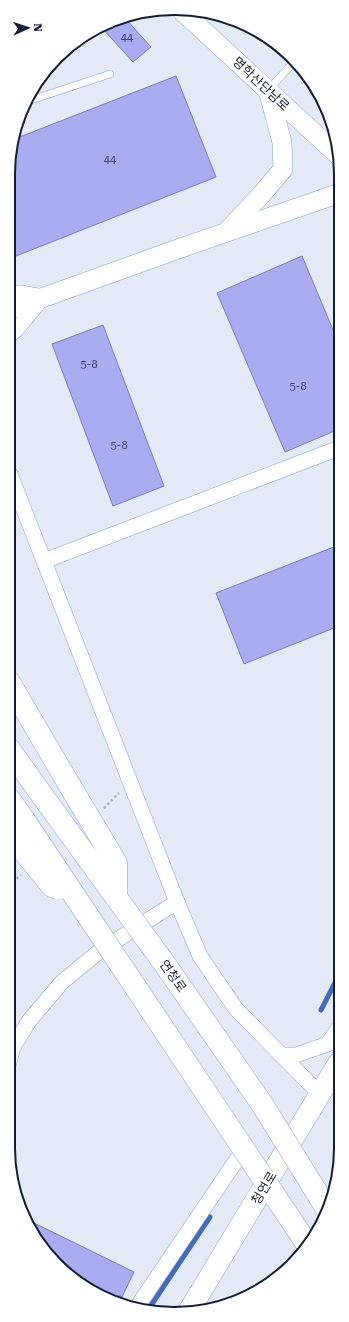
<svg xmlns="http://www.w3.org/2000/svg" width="349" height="1322" viewBox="0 0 349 1322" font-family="'Roboto Serif','Noto Sans KR',serif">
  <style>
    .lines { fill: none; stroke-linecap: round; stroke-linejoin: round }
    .stream { stroke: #436bba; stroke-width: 5 }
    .building { fill: #aaacf2; stroke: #7c7db7 }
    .service-casing { stroke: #83a0d7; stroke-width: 8 }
    .minor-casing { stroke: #83a0d7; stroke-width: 16 }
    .tertiary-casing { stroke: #83a0d7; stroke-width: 20 }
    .secondary-casing { stroke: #83a0d7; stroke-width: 22 }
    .trunk-casing { stroke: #83a0d7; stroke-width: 23 }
    .path { stroke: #a3aab9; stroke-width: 2.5; stroke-dasharray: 2 3; stroke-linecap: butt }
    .service { stroke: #fff; stroke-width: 7 }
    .minor { stroke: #fff; stroke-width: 15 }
    .tertiary { stroke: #fff; stroke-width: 19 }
    .secondary { stroke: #fff; stroke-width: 21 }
    .trunk { stroke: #fff; stroke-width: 22 }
    .trunk-bridge-casing { stroke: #83a0d7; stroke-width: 23; stroke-linecap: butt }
    .trunk-bridge { stroke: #fff; stroke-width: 22 }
    .labels { text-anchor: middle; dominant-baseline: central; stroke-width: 4; stroke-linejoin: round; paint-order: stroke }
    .number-label { font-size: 11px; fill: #3a4264 }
    .street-label { font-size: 13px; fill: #141f34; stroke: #fff }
    .rim { fill: none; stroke: #141f34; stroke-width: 2 }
  </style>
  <rect width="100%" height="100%" fill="#e4eaf6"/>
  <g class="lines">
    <g class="stream">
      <path d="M 321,1010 L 338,977"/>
      <path d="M 148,1310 L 210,1217"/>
    </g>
  </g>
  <g class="building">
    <path d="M 125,18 L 151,47 L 133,62 L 102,28 Z"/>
    <path d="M 176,76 L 216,177 L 11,258 L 12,140 Z"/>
    <path d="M 302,256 L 339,344 L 339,429 L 285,452 L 217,293 Z"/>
    <path d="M 103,325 L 164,486 L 113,506 L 52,344 Z"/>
    <path d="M 339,545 L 339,626 L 244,664 L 216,593 Z"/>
    <path d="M 26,1219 L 134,1272 L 122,1297 L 119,1295 L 116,1301 L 101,1297 L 49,1257 Z"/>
  </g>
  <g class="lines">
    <g class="service-casing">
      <g id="service">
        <path d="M 268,90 L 295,61"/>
        <path d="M 28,101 L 110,74"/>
      </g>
    </g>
    <g class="minor-casing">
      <g id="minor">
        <path d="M 11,334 L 17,329 L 43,297 L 20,293 L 11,294"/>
        <path d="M 10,474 L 177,902 L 200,956 L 236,1009 L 320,1094"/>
        <path d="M 44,561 L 339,448"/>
        <path d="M 281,1055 L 296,1055 L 328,1044 L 338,1029"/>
        <path d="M 8,1066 L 13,1047 L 29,1021 L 62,982 L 101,950 L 177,902"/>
        <path d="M 137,1307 L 244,1149"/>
      </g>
    </g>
    <g class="tertiary-casing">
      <g id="tertiary">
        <path d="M 182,11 L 340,157"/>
        <path d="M 228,230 L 262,194 L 283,169 L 282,142 L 268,90"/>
        <path d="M 11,309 L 178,249 L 340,193"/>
      </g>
    </g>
    <g class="secondary-casing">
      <path id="secondary" d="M 189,1311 L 338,1064"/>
    </g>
    <g class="trunk-casing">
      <g id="trunk">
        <path d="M 9,682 L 70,786"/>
        <path d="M 9,749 L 44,798"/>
        <path d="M 9,799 L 24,820"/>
      </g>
    </g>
    <g class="path">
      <path d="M 104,808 L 119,793"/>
      <path d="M 9,885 L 21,875"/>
    </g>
    <use href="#service" class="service"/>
    <use href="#minor" class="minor"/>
    <use href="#tertiary" class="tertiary"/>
    <use href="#secondary" class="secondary"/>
    <use href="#trunk" class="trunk"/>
    <g class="trunk-bridge-casing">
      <g id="trunk-bridge">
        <path d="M 70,786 L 116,863 L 116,897"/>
        <path d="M 44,798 L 164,963 L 262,1104 L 327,1209"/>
        <path d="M 24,820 L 307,1244"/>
        <path d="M 9,833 L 52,886 L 58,888"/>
      </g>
    </g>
    <use href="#trunk-bridge" class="trunk-bridge"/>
  </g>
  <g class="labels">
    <g class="number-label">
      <text x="127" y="37">44</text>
      <text x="110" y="159">44</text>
      <text x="89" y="364">5-8</text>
      <text x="298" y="386">5-8</text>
      <text x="119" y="445">5-8</text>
    </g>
    <g class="street-label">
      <text transform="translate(261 84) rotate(43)">명학산단남로</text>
      <text transform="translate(173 976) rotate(55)">연청로</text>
      <text transform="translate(264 1188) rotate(-59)">청연로</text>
    </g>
  </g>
  <path d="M0 0H349V1322H0ZM174 15H175A159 159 0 0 1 334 174V1148A159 159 0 0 1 175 1307H174A159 159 0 0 1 15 1148V174A159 159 0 0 1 174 15Z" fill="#fff" fill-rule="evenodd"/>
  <path class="rim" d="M174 15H175A159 159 0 0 1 334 174V1148A159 159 0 0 1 175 1307H174A159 159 0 0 1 15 1148V174A159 159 0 0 1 174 15Z"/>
  <g transform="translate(28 28) rotate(87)" stroke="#ffffff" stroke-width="3" paint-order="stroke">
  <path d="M0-3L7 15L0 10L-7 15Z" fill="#141f34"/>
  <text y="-6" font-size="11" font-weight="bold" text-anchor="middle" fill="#141f34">N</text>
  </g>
</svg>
